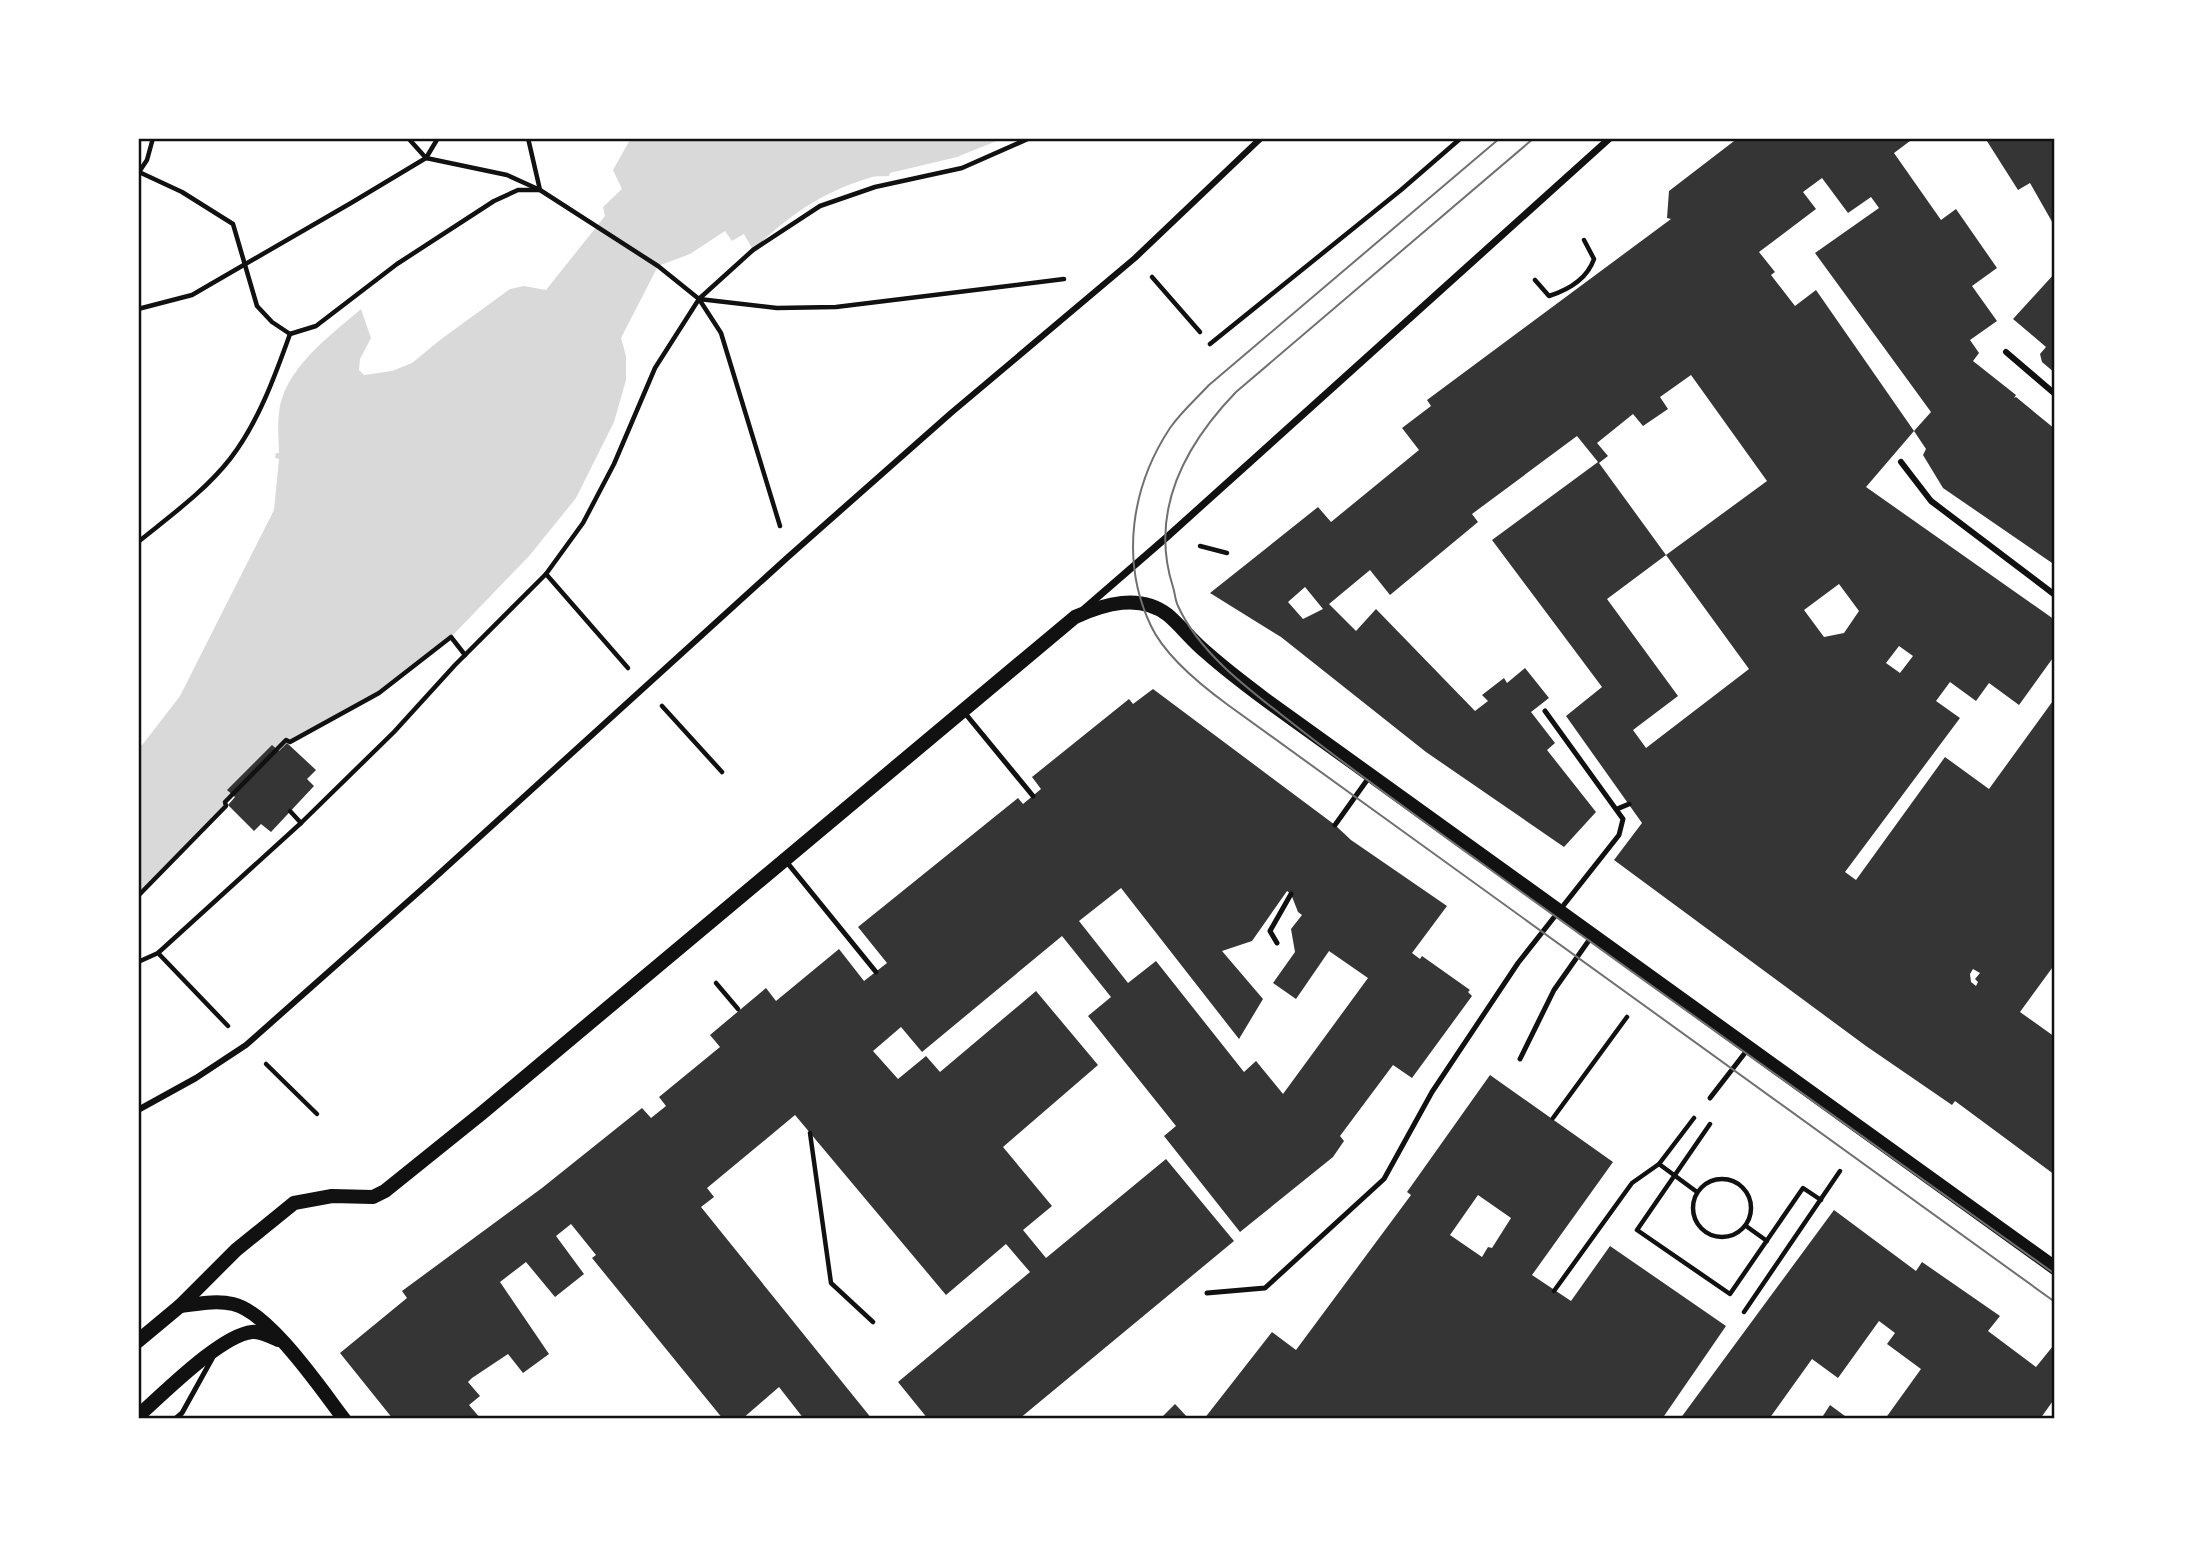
<svg xmlns="http://www.w3.org/2000/svg" width="2193" height="1557" viewBox="0 0 2193 1557" font-family="Karla,sans-serif">
  <style>
    .water { fill: #d9d9d9 }
    .building { fill: #353535; fill-rule: evenodd }
    .lines { fill: none; stroke-linecap: round; stroke-linejoin: round }
    .path { stroke: #111; stroke-width: 4.5 }
    .service { stroke: #111; stroke-width: 5 }
    .pedestrian { stroke: #111; stroke-width: 6 }
    .minor { stroke: #111; stroke-width: 7 }
    .secondary { stroke: #111; stroke-width: 14 }
    .tram { stroke: #707070; stroke-width: 2 }
    .neatline { fill: none; stroke: #111; stroke-width: 2.5 }
  </style>
  <rect width="100%" height="100%" fill="#fff"/>
  <path class="water" d="M 631,138 L 1004,138 L 957,157 L 890,173 L 889,176 C 882,177 878,175 869,178 C 822,192 788,216 753,250 L 744,234 L 732,241 L 725,231 L 690,254 L 658,266 L 621,338 L 626,356 L 626,380 L 614,422 L 576,498 L 530,555 L 451,637 L 379,693 L 290,742 L 286,740 L 225,802 L 226,806 L 138,896 L 138,747 L 143,744 L 180,696 L 274,510 L 279,459 L 275,458 L 276,453 L 279,453 C 279,440 277,427 279,414 C 282,370 331,335 361,309 L 371,338 L 360,359 L 359,370 L 364,375 L 392,371 L 412,363 L 440,340 L 510,289 L 524,286 L 546,290 L 605,216 L 603,207 L 622,189 L 613,170 Z"/>
  <g class="building">
    <path d="M 1738,138 L 1914,138 L 1894,153 L 1941,220 L 1956,209 L 1997,268 L 1972,286 L 1997,321 L 1970,340 L 1979,353 L 1973,361 L 2016,395 L 2014,398 L 2016,397 L 2055,429 L 2055,565 L 1943,488 L 1923,455 L 1926,449 L 1914,431 L 1931,412 L 1815,253 L 1879,208 L 1871,197 L 1848,213 L 1822,178 L 1803,192 L 1816,209 L 1759,252 L 1775,272 L 1771,275 L 1795,306 L 1816,290 L 1914,431 L 1866,487 L 2055,620 L 2055,655 L 2019,705 L 1989,683 L 1976,701 L 1950,682 L 1936,701 L 1960,718 L 1845,872 L 1856,880 L 1945,757 L 1989,789 L 2055,698 L 2055,964 L 2020,1012 L 2055,1037 L 2055,1175 L 1955,1101 L 1952,1105 L 1866,1046 L 1614,860 L 1642,823 L 1566,716 L 1602,687 L 1492,540 L 1598,462 L 1577,436 L 1472,514 L 1478,522 L 1390,595 L 1370,570 L 1329,604 L 1356,631 L 1376,609 L 1475,711 L 1488,701 L 1482,695 L 1504,678 L 1507,683 L 1525,668 L 1549,698 L 1531,712 L 1555,743 L 1547,750 L 1596,812 L 1564,847 L 1426,752 L 1281,637 L 1210,593 L 1318,507 L 1331,522 L 1419,450 L 1402,428 L 1431,406 L 1427,400 L 1671,219 L 1667,218 L 1669,191 ZM 1691,375 L 1767,481 L 1666,555 L 1749,669 L 1646,748 L 1633,730 L 1678,696 L 1607,599 L 1666,555 L 1599,463 L 1608,456 L 1597,443 L 1633,414 L 1643,426 L 1668,409 L 1660,397 ZM 1839,584 L 1859,611 L 1844,633 L 1824,637 L 1804,610 ZM 1305,587 L 1323,609 L 1303,619 L 1288,602 ZM 1899,646 L 1913,656 L 1900,673 L 1886,663 ZM 1973,969 L 1980,973 L 1975,979 L 1978,982 L 1976,986 L 1971,982 L 1970,974 Z"/>
    <path d="M 1985,138 L 2055,138 L 2055,227 L 2030,183 L 2018,190 Z"/>
    <path d="M 2055,273 L 2055,373 L 2042,362 L 2040,354 L 2046,347 L 2013,319 Z"/>
    <path d="M 1153,689 L 1335,825 L 1351,840 L 1447,906 L 1412,953 L 1420,959 L 1422,956 L 1470,990 L 1468,992 L 1472,996 L 1412,1078 L 1393,1065 L 1340,1136 L 1344,1141 L 1333,1157 L 1240,1232 L 1164,1136 L 1176,1126 L 1088,1016 L 1111,997 L 1062,936 L 922,1052 L 901,1027 L 873,1051 L 898,1079 L 926,1056 L 940,1072 L 1036,991 L 1098,1065 L 1003,1147 L 1052,1206 L 1023,1230 L 1046,1258 L 1166,1159 L 1234,1241 L 1019,1419 L 928,1419 L 898,1382 L 1030,1272 L 1006,1244 L 946,1295 L 795,1115 L 707,1188 L 714,1197 L 701,1207 L 872,1419 L 804,1419 L 779,1387 L 742,1419 L 723,1419 L 592,1258 L 596,1255 L 571,1224 L 556,1236 L 584,1274 L 555,1297 L 526,1262 L 500,1282 L 549,1354 L 523,1373 L 508,1354 L 472,1378 L 468,1382 L 480,1396 L 469,1405 L 481,1419 L 393,1419 L 340,1353 L 407,1298 L 402,1291 L 542,1188 L 642,1108 L 651,1118 L 666,1106 L 659,1097 L 720,1047 L 710,1035 L 766,988 L 776,1001 L 839,949 L 864,981 L 887,963 L 858,927 L 1018,798 L 1023,804 L 1041,789 L 1032,777 L 1129,699 L 1133,704 ZM 1121,888 L 1239,1039 L 1263,999 L 1222,951 L 1252,941 L 1287,891 L 1291,894 L 1298,912 L 1302,915 L 1291,929 L 1295,952 L 1273,983 L 1296,999 L 1329,951 L 1368,978 L 1283,1094 L 1256,1061 L 1244,1072 L 1156,961 L 1128,983 L 1079,921 Z"/>
    <path d="M 287,743 L 316,770 L 307,779 L 314,786 L 271,832 L 261,824 L 254,831 L 228,805 L 235,797 L 227,790 L 272,745 L 279,751 Z"/>
    <path d="M 1490,1075 L 1613,1162 L 1532,1275 L 1571,1301 L 1610,1246 L 1726,1326 L 1662,1419 L 1204,1419 L 1272,1332 L 1296,1350 L 1411,1195 L 1407,1192 ZM 1478,1195 L 1511,1218 L 1492,1248 L 1488,1247 L 1482,1257 L 1450,1235 Z"/>
    <path d="M 1834,1210 L 1916,1271 L 1922,1262 L 2000,1316 L 1988,1331 L 2036,1367 L 2053,1346 L 2055,1347 L 2055,1398 L 2040,1419 L 1885,1419 L 1921,1369 L 1887,1344 L 1895,1333 L 1879,1321 L 1838,1378 L 1812,1359 L 1769,1419 L 1680,1419 Z"/>
    <path d="M 1175,1404 L 1189,1419 L 1160,1419 Z"/>
    <path d="M 1830,1405 L 1849,1419 L 1821,1419 Z"/>
  </g>
  <g class="lines">
    <g class="path">
      <path d="M 408,138 L 426,158 L 507,175 L 540,190 L 658,266 L 699,299 L 777,308 L 836,307 L 1064,279"/>
      <path d="M 139,172 L 182,192 L 233,224 L 257,306 L 272,322 L 290,334 L 316,326 L 397,264 L 494,201 L 518,190 L 540,190 L 528,138"/>
      <path d="M 139,172 L 147,160 L 153,138"/>
      <path d="M 1152,277 L 1200,332"/>
      <path d="M 1535,280 L 1549,296 C 1568,290 1587,279 1594,259 L 1584,240"/>
      <path d="M 700,298 L 753,250 L 820,206 L 875,187 L 962,168 L 1030,138"/>
      <path d="M 138,309 L 192,295 L 351,203 L 426,158 L 438,138"/>
      <path d="M 1210,344 L 1401,190 L 1461,138"/>
      <path d="M 138,542 C 170,516 205,491 230,459 C 258,423 275,376 290,334"/>
      <path d="M 1200,546 L 1227,553"/>
      <path d="M 546,574 L 628,668"/>
      <path d="M 662,706 L 722,772"/>
      <path d="M 290,811 L 301,823"/>
      <path d="M 138,896 L 226,806 L 225,802 L 286,740 L 290,742 L 379,693 L 451,637 L 465,655"/>
      <path d="M 158,953 L 228,1026"/>
      <path d="M 138,962 L 158,953 L 301,823 L 394,732 L 455,665 L 546,574 L 583,523 L 614,464 L 655,368 L 699,299 L 721,333 L 780,526"/>
      <path d="M 716,983 L 738,1009"/>
      <path d="M 266,1064 L 317,1114"/>
      <path d="M 1553,1118 L 1627,1017"/>
      <path d="M 1710,1124 L 1637,1230 L 1730,1294 L 1803,1188 L 1821,1200"/>
      <path d="M 810,1133 L 831,1283 L 873,1322"/>
      <path d="M 1659,1164 L 1697,1192"/>
      <circle cx="1722" cy="1208" r="29"/>
      <path d="M 1746,1226 L 1767,1241"/>
      <path d="M 1554,1291 L 1632,1183 L 1659,1164 L 1694,1118"/>
      <path d="M 1744,1312 L 1840,1171"/>
    </g>
    <g class="service">
      <path d="M 964,712 L 1033,796"/>
      <path d="M 1617,809 L 1629,804"/>
      <path d="M 1335,825 L 1370,776"/>
      <path d="M 785,860 L 876,972"/>
      <path d="M 1277,943 L 1270,931 L 1291,894"/>
      <path d="M 1520,1059 L 1554,990 L 1592,936"/>
      <path d="M 1710,1098 L 1748,1049"/>
      <path d="M 1207,1293 L 1265,1288 L 1384,1179 L 1432,1092 L 1518,963 L 1619,835 L 1623,819 L 1545,711"/>
      <path d="M 175,1419 L 182,1413 L 213,1357"/>
    </g>
    <g class="pedestrian">
      <path d="M 2006,352 L 2055,394"/>
      <path d="M 1901,462 L 1931,501 L 2055,595"/>
      <path d="M 138,1110 L 196,1078 L 246,1045 L 430,882 L 788,557 L 951,413 L 1135,258 L 1261,138"/>
    </g>
    <path class="minor" d="M 1084,609 L 1167,537 L 1610,138"/>
    <g class="secondary">
      <path d="M 180,1306 C 197,1304 216,1300 233,1304 C 269,1312 321,1389 344,1419"/>
      <path d="M 138,1341 L 180,1306 L 236,1250 L 294,1203 L 332,1196 L 373,1197 L 385,1191 L 482,1113 L 1075,617 C 1104,604 1140,593 1168,615 C 1182,627 1193,642 1207,653 C 1226,670 1246,685 1266,700 L 2055,1268"/>
      <path d="M 138,1416 C 163,1394 221,1335 252,1332 C 261,1331 270,1336 278,1340"/>
    </g>
    <g class="tram">
      <path d="M 1500,138 L 1209,385 C 1196,399 1181,412 1170,428 C 1131,487 1120,561 1151,626 C 1165,656 1202,686 1228,705 L 2055,1302"/>
      <path d="M 1534,138 L 1236,392 C 1185,445 1149,512 1173,587 C 1175,593 1175,600 1178,606 C 1201,657 1258,696 1301,730 C 1359,775 1419,818 1480,862 C 1671,1000 1862,1137 2055,1274"/>
    </g>
  </g>
  <rect width="2193" height="1557" fill="none" stroke="#ffffff" stroke-width="280"/>
  <rect x="140" y="140" width="1913" height="1277" class="neatline"/>
</svg>
